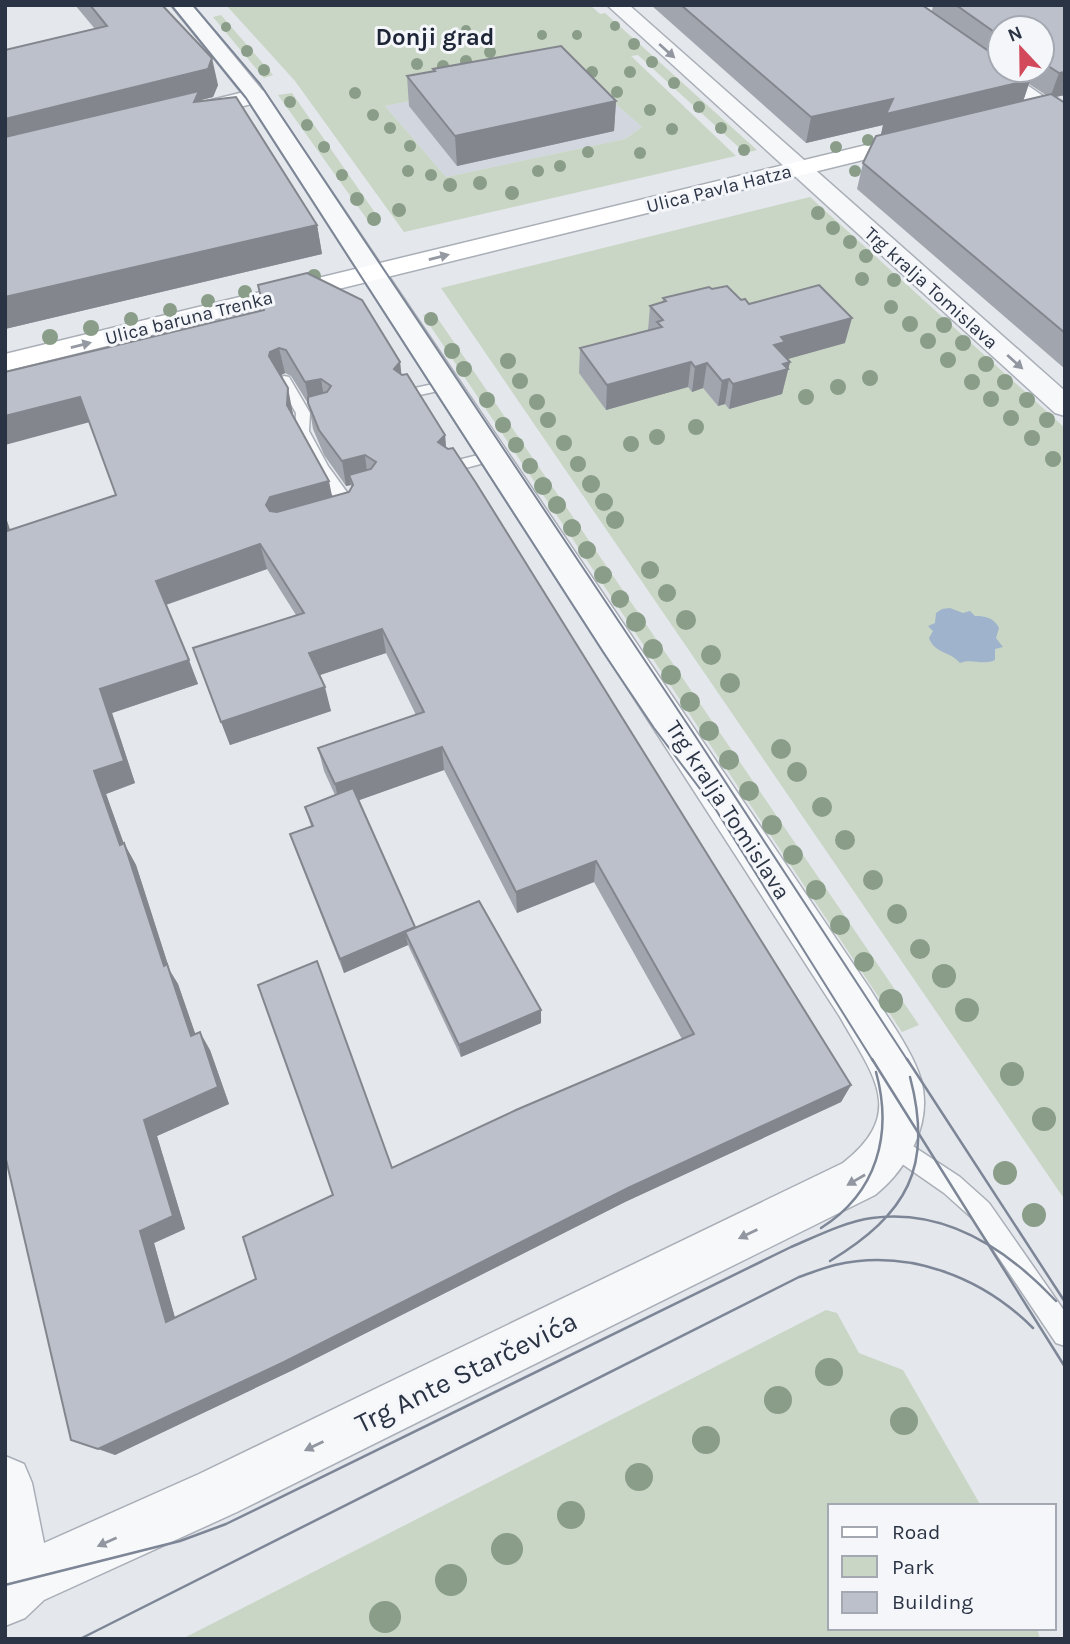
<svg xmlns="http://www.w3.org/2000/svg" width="1070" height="1644" viewBox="0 0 1070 1644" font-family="Karla,sans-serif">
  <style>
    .built { fill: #d2d6de }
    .green { fill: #c9d6c5; fill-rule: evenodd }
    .water { fill: #9fb4cc }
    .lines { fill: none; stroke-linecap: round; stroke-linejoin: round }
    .service-casing { stroke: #a9aeb7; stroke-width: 3 }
    .minor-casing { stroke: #a9aeb7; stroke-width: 3 }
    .tertiary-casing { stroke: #a9aeb7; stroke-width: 3 }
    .secondary-casing { stroke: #a9aeb7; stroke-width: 3 }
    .service { fill: #f7f8fa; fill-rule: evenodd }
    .minor { fill: #f7f8fa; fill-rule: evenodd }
    .tertiary { fill: #f7f8fa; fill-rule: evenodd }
    .secondary { fill: #fff; fill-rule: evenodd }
    .tram-far1 { stroke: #7d8696; stroke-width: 2 }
    .tram { stroke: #7d8696; stroke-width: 2.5 }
    .tree { fill: #899d89 }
    .wall { fill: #a1a5ae; fill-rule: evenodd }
    .shaded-wall { fill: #83868d }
    .building { fill: #bbc0ca; stroke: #83868d; stroke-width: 2; fill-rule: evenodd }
    .oneway { fill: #9196a0 }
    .oneway2 { fill: #959aa2 }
    .labels { text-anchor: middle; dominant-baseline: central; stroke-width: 6; stroke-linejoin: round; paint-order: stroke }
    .far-street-label { font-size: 19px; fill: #2b3445; stroke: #f4f6f9 }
    .street-label { font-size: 23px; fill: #2b3445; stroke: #f4f6f9 }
    .far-district-label { font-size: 24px; font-weight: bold; fill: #1d2536; stroke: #f4f6f9 }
    .near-street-label { font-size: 28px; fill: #2b3445; stroke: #f4f6f9 }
  </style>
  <rect width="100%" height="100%" fill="#e4e7ec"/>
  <path class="built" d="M 571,68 L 577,70 L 642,127 L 625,139 L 446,177 L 385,106 Z"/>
  <g class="green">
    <path d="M 226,5 L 590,5 L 600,14 L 605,13 L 757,150 L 745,153 L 638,55 L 631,56 L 736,156 L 404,232 L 295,81 ZM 572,68 L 577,70 L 642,127 L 625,139 L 446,177 L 385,106 Z"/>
    <path d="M 221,15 L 273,75 L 264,78 L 213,17 Z"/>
    <path d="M 292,93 L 380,220 L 369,222 L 278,95 Z"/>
    <path d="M 810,197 L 1065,428 L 1065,1200 L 441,288 Z"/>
    <path d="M 434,313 L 919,1025 L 902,1032 L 423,315 Z"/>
    <path d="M 826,1310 L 837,1313 L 859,1353 L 903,1370 L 981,1506 L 830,1506 L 830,1628 L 1037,1628 L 1040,1639 L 182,1639 Z"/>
  </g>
  <path class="water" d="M 950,608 L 963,613 L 970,611 L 975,616 C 986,616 994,618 999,628 L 996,638 L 1003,647 L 995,649 L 995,660 C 982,666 973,658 960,663 C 950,651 935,654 929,638 L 933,631 L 928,626 L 935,623 L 936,613 L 942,609 Z"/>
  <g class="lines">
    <g class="service-casing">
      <g id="service">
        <path d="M 284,376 L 289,377 L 310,413 L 309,431 L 328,466 L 349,495 L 347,499 L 335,499 L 313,468 L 295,431 L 296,413 L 277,380 Z"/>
        <path d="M 447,381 L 454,385 L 452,388 L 406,398 L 399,394 L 401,391 Z"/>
        <path d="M 494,451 L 499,453 L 502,456 L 499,459 L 451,472 L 443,467 L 446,463 Z"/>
        <path d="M 893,1133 L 960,1177 L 989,1203 L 1065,1312 L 1065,1346 L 1056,1343 L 973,1219 L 944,1193 L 885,1152 L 882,1144 L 885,1136 Z"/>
      </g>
    </g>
    <g class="minor-casing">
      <path id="minor" d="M 256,89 L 264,91 L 267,96 L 264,101 L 187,120 L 179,118 L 176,113 L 179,108 Z"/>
    </g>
    <g class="tertiary-casing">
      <g id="tertiary">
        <path d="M 171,5 L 192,5 L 267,96 L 870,989 C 886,1016 913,1051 921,1080 C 933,1122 908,1169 875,1195 L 237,1512 L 44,1600 L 25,1618 L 5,1626 L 5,1456 L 24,1464 L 32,1483 L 44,1543 L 199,1474 L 843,1163 C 908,1112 872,1074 840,1017 L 247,99 Z"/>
        <path d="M 607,5 L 629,5 L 1065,391 L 1065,416 L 1055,413 Z"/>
        <path d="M 885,5 L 909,5 L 1000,67 L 1000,70 L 1005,70 L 1065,111 L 1065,128 L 1057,126 Z"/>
      </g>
    </g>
    <g class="secondary-casing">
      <path id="secondary" d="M 920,132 L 928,134 L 932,139 L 928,144 L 5,371 L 5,354 Z"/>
    </g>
    <use href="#service" class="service"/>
    <use href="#minor" class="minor"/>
    <use href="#tertiary" class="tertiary"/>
    <use href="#secondary" class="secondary"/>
    <g class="tram-far1">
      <path d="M 171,5 L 246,98 L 603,652 L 654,728 L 716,810 L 873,1061"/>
      <path d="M 193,5 L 260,84 L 696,737 L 908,1061"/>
    </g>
    <g class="tram">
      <path d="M 872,1059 L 1065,1367"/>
      <path d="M 907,1059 L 1065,1302"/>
      <path d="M 821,1228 C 877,1193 893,1134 876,1072"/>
      <path d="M 830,1261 C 907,1214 934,1167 910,1077"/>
      <path d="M 5,1585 L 180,1541 L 226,1524 L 791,1247 C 817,1236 844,1222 872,1218 C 946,1208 1008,1250 1056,1301"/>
      <path d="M 80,1639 L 799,1277 C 811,1273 823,1268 835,1265 C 908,1248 982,1277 1033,1328"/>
    </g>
  </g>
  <g class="tree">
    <circle cx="615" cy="26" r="5"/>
    <circle cx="226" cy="27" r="5"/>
    <circle cx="466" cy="30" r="5"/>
    <circle cx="542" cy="35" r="5"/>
    <circle cx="577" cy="35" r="5"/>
    <circle cx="634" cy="44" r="6"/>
    <circle cx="247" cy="51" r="6"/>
    <circle cx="490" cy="52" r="6"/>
    <circle cx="466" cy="61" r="6"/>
    <circle cx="652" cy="62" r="6"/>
    <circle cx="417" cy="64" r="6"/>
    <circle cx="443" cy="66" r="6"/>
    <circle cx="264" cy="70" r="6"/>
    <circle cx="592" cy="72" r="6"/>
    <circle cx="630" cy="72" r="6"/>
    <circle cx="674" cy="83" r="6"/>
    <circle cx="617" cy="92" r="6"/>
    <circle cx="355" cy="93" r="6"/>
    <circle cx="290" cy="102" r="6"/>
    <circle cx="699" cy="107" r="6"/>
    <circle cx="650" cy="110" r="6"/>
    <circle cx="373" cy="115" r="6"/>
    <circle cx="307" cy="125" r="6"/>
    <circle cx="390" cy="128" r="6"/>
    <circle cx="721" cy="128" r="6"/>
    <circle cx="672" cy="129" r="6"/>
    <circle cx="868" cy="140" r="6"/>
    <circle cx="410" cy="146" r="6"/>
    <circle cx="324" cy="147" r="6"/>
    <circle cx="836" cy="147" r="6"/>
    <circle cx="744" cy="150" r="6"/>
    <circle cx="588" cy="152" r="6"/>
    <circle cx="640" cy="153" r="6"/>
    <circle cx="560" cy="166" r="6"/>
    <circle cx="408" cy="171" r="6"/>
    <circle cx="538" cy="171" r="6"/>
    <circle cx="855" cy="171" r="6"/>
    <circle cx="342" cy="175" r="6"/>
    <circle cx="431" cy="175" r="6"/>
    <circle cx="480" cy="183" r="7"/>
    <circle cx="450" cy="185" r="7"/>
    <circle cx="512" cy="193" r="7"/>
    <circle cx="357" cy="199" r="7"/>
    <circle cx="399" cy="210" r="7"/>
    <circle cx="818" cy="213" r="7"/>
    <circle cx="374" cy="219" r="7"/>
    <circle cx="833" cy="228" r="7"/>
    <circle cx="850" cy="242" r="7"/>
    <circle cx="866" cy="256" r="7"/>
    <circle cx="314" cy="276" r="7"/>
    <circle cx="862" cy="279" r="7"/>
    <circle cx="894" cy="280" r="7"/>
    <circle cx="245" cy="292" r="7"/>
    <circle cx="208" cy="301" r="7"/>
    <circle cx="891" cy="307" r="7"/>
    <circle cx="170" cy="310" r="7"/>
    <circle cx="131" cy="319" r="7"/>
    <circle cx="431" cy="319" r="7"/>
    <circle cx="910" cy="324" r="8"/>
    <circle cx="944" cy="325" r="8"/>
    <circle cx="91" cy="328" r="8"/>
    <circle cx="50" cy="337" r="8"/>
    <circle cx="928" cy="341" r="8"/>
    <circle cx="963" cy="343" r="8"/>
    <circle cx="452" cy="351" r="8"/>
    <circle cx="948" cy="360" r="8"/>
    <circle cx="508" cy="361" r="8"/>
    <circle cx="986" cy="364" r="8"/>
    <circle cx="464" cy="369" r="8"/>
    <circle cx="870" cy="378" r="8"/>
    <circle cx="520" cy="381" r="8"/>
    <circle cx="972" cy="382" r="8"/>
    <circle cx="1005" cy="382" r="8"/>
    <circle cx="838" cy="387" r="8"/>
    <circle cx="806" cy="397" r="8"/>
    <circle cx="991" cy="399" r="8"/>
    <circle cx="487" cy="400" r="8"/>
    <circle cx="1027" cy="400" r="8"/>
    <circle cx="537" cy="402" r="8"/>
    <circle cx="1011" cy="418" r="8"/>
    <circle cx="548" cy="420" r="8"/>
    <circle cx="1047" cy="420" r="8"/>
    <circle cx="503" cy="425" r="8"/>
    <circle cx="696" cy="427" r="8"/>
    <circle cx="657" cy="437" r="8"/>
    <circle cx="1032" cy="438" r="8"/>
    <circle cx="564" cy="443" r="8"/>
    <circle cx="631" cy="444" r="8"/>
    <circle cx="516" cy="445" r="8"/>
    <circle cx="1053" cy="459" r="8"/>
    <circle cx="578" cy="464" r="8"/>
    <circle cx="530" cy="466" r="8"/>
    <circle cx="591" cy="484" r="9"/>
    <circle cx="543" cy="486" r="9"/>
    <circle cx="604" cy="502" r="9"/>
    <circle cx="557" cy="505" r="9"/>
    <circle cx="615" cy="520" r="9"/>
    <circle cx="572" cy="528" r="9"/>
    <circle cx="587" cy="550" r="9"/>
    <circle cx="650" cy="570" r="9"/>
    <circle cx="603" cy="575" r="9"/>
    <circle cx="667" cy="593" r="9"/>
    <circle cx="620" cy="599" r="9"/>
    <circle cx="686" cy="620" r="10"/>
    <circle cx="636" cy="622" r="10"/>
    <circle cx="653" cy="649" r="10"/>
    <circle cx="711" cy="655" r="10"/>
    <circle cx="671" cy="675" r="10"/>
    <circle cx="730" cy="683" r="10"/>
    <circle cx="690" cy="702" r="10"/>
    <circle cx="709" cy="731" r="10"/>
    <circle cx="781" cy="749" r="10"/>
    <circle cx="729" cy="760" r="10"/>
    <circle cx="797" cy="772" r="10"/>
    <circle cx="749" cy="791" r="10"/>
    <circle cx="822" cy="807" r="10"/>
    <circle cx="772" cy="825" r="10"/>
    <circle cx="845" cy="840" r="10"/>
    <circle cx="793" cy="855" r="10"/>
    <circle cx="873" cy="880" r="10"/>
    <circle cx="816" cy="890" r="10"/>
    <circle cx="897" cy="914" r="10"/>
    <circle cx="840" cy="925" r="10"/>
    <circle cx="920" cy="949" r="10"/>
    <circle cx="864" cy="962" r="10"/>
    <circle cx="944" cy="976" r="12"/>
    <circle cx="891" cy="1001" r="12"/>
    <circle cx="967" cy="1010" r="12"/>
    <circle cx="1012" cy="1074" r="12"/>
    <circle cx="1044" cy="1119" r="12"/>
    <circle cx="1005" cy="1173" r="12"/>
    <circle cx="1034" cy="1215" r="12"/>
    <circle cx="829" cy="1372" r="14"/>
    <circle cx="778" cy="1400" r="14"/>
    <circle cx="904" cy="1421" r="14"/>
    <circle cx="706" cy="1440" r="14"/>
    <circle cx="639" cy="1477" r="14"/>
    <circle cx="571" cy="1515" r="14"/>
    <circle cx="507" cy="1549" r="16"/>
    <circle cx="451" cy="1580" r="16"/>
    <circle cx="385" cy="1617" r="16"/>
  </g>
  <g class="wall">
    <path d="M 75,5 L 162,5 L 218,85 L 213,97 L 201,100 L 201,101 L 317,225 L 322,254 L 5,329 L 5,50 L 95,29 Z"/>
    <path d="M 651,5 L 930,5 L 925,7 L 932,11 L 933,5 L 1065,5 L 1065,95 L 1056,97 L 1065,103 L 1065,369 L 857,189 L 863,163 L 881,135 L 883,125 L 806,143 ZM 1000,28 L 1042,28 L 1042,70 L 1000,70 ZM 1029,84 L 1046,95 L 1023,101 Z"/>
    <path d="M 433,69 L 616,101 L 614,131 L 457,166 L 409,106 L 407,76 L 433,71 Z"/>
    <path d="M 258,285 L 400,362 L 401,374 L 445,435 L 446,447 L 851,1085 L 841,1102 L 625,1202 L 293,1370 L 115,1455 L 5,1155 L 5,515 L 10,530 L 116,495 L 263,310 ZM 285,373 L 291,376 L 309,405 L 313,429 L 324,455 L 346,486 L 351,485 L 352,488 L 349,492 L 332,497 L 293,416 L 293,414 L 281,375 ZM 267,569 L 296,615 L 193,648 L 230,745 L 331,711 L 320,675 L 386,653 L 416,715 L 318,748 L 324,771 L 335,795 L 305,807 L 311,826 L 290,834 L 295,849 L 344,973 L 408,945 L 461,1057 L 541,1023 L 415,927 L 359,800 L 444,770 L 517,913 L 594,882 L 682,1039 L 392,1168 L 256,1279 L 175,1318 L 154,1243 L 185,1229 L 157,1136 L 229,1104 L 210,1050 L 195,1034 L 178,984 L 170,971 L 136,865 L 124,844 L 106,794 L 135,783 L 112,713 L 198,684 L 166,605 Z"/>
    <path d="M 712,289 L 741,300 L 845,343 L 787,359 L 790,362 L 782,394 L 729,409 L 725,404 L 718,406 L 703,388 L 692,392 L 688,387 L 606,410 L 579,373 L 580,348 L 648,330 L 650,306 L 663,302 L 663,298 Z"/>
  </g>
  <g class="shaded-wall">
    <path d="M 212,58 L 218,85 L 213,97 L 201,100 L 205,119 L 5,149 L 5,119 Z"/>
    <path d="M 1065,72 L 1065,95 L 1050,98 L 1059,73 Z"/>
    <path d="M 1030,80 L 1022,105 L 880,139 L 883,125 L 806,143 L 811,117 L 893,99 Z"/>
    <path d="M 616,101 L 614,131 L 457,166 L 455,136 Z"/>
    <path d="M 317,225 L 322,254 L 5,329 L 5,297 Z"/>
    <path d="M 852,318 L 845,343 L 781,361 L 774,345 L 781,337 Z"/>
    <path d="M 279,348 L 285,373 L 276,378 L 269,356 L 270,352 Z"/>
    <path d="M 400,362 L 403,388 L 394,369 Z"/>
    <path d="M 691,362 L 688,387 L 606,410 L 607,385 Z"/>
    <path d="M 790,362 L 782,394 L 729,409 L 733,384 Z"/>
    <path d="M 707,363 L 703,388 L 692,392 L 695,367 Z"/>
    <path d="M 321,379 L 325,404 L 310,408 L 305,382 Z"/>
    <path d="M 729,379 L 725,404 L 718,406 L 722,381 Z"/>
    <path d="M 288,388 L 293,414 L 292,431 L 287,405 Z"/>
    <path d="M 80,397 L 90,422 L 5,445 L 5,416 Z"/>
    <path d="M 445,435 L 447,460 L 438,442 Z"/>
    <path d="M 365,455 L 368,480 L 349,475 L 351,485 L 346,486 L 342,461 Z"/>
    <path d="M 329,481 L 334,506 L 276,522 L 266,505 L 270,497 Z"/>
    <path d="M 5,515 L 19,556 L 5,526 Z"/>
    <path d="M 260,544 L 267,569 L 165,605 L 156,581 Z"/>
    <path d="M 382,629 L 386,653 L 314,677 L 309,653 Z"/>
    <path d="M 189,660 L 198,684 L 112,713 L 135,783 L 106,794 L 131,864 L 124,843 L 136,865 L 170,971 L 178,984 L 202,1053 L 191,1036 L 164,966 L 94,771 L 100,689 Z"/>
    <path d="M 325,687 L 331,711 L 230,745 L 221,722 Z"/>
    <path d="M 442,747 L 444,770 L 340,807 L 335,784 Z"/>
    <path d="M 596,861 L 594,882 L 517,913 L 516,892 Z"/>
    <path d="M 415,927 L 405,932 L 408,945 L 344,973 L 340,959 Z"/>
    <path d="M 541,1010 L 541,1023 L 461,1057 L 459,1045 Z"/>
    <path d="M 200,1032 L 210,1050 L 229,1104 L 157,1136 L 185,1229 L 154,1243 L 179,1332 L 166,1322 L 140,1231 L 144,1120 Z"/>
    <path d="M 851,1085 L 841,1102 L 625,1202 L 293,1370 L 115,1455 L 98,1449 L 628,1188 Z"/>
  </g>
  <g class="building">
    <path d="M 90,5 L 162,5 L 212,58 L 208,69 L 5,119 L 5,50 L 107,26 Z"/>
    <path d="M 681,5 L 922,5 L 1000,59 L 1000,70 L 1016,70 L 1030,80 L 886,114 L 893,99 L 811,117 Z"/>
    <path d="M 956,5 L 1065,5 L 1065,72 L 1059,73 L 1042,62 L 1042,28 L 1000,28 L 1000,36 Z"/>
    <path d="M 561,46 L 616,101 L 455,136 L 407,76 L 435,71 L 433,69 Z"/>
    <path d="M 199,91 L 194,102 L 236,97 L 317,225 L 5,297 L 5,137 Z"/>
    <path d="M 1051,94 L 1065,103 L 1065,333 L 863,163 L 876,136 Z"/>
    <path d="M 307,273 L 362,300 L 400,362 L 394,369 L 402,375 L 407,374 L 445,435 L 438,442 L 448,449 L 453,448 L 476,483 L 851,1085 L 628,1188 L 284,1362 L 98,1449 L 71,1440 L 5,1155 L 5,526 L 7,531 L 116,495 L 80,397 L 5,416 L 5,372 L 264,310 L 258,285 ZM 279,348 L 286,350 L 305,382 L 321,379 L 331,386 L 327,392 L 308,397 L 308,403 L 319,430 L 342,461 L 365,455 L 376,462 L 371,469 L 349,475 L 353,485 L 349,492 L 277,512 L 270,511 L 266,505 L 270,497 L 329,481 L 287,405 L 288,388 L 269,356 L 270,352 ZM 260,544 L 304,613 L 193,648 L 221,722 L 325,687 L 309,653 L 382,629 L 424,712 L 318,748 L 335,784 L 442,747 L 516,892 L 596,861 L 694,1034 L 516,1110 L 392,1168 L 317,961 L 258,985 L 333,1195 L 243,1237 L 256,1279 L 166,1322 L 140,1231 L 173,1216 L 144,1120 L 218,1087 L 200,1032 L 191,1036 L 167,964 L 164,966 L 124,843 L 120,845 L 94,771 L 124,761 L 100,689 L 189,660 L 156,581 Z"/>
    <path d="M 819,285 L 852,318 L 781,337 L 785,342 L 774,345 L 790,362 L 783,364 L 788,369 L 733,384 L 729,379 L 722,381 L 707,363 L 695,367 L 691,362 L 607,385 L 580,348 L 662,327 L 657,322 L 663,320 L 650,306 L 666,301 L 663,298 L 709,287 L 712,289 L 727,286 L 741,300 L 745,299 L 749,304 Z"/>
    <path d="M 353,788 L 415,927 L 340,959 L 290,834 L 313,826 L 305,807 Z"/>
    <path d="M 479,901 L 541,1010 L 459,1045 L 405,932 Z"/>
  </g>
  <defs><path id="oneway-solid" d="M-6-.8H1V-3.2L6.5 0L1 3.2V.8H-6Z" transform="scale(1.75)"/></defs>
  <g class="oneway">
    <use href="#oneway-solid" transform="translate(667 51) rotate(42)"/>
    <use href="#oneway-solid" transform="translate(1015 362) rotate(42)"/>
    <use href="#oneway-solid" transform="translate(856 1180) rotate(150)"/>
    <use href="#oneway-solid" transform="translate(748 1234) rotate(154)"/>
    <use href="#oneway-solid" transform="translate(314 1446) rotate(154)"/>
    <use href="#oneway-solid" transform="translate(107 1542) rotate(156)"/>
  </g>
  <g class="oneway2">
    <use href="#oneway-solid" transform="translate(439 257) rotate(-14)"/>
    <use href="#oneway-solid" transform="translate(81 345) rotate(-14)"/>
  </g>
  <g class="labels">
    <g class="far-street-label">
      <text transform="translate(719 189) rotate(-14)">Ulica Pavla Hatza</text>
      <text transform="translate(931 288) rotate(42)">Trg kralja Tomislava</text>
      <text transform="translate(189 318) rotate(-14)">Ulica baruna Trenka</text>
    </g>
    <g class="street-label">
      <text transform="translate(728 810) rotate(57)">Trg kralja Tomislava</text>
    </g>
    <g class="far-district-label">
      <text x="435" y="37">Donji grad</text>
    </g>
    <g class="near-street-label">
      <text transform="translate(466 1372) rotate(-26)">Trg Ante Starčevića</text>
    </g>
  </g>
  <rect width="1070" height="1644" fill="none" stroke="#2b3445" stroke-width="14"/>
  <rect x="828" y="1504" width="228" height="126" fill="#f4f6f9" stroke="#a4a8b1" stroke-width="2"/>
  <rect x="842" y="1527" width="35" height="10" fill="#ffffff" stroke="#a4a8b1" stroke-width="2"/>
  <text x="892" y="1539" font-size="21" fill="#2b3445">Road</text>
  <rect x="842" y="1556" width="35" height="21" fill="#c9d6c5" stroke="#a4a8b1" stroke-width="2"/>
  <text x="892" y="1574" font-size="21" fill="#2b3445">Park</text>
  <rect x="842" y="1592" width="35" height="21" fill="#bbc0ca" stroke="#a4a8b1" stroke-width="2"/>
  <text x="892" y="1609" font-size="21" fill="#2b3445">Building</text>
  <g transform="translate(1021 49) rotate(338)"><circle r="33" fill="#f4f6f9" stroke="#a4a8b1" stroke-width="2"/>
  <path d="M0-5L12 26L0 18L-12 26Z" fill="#d1495b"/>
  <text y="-10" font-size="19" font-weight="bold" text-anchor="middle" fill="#2b3445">N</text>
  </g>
</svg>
